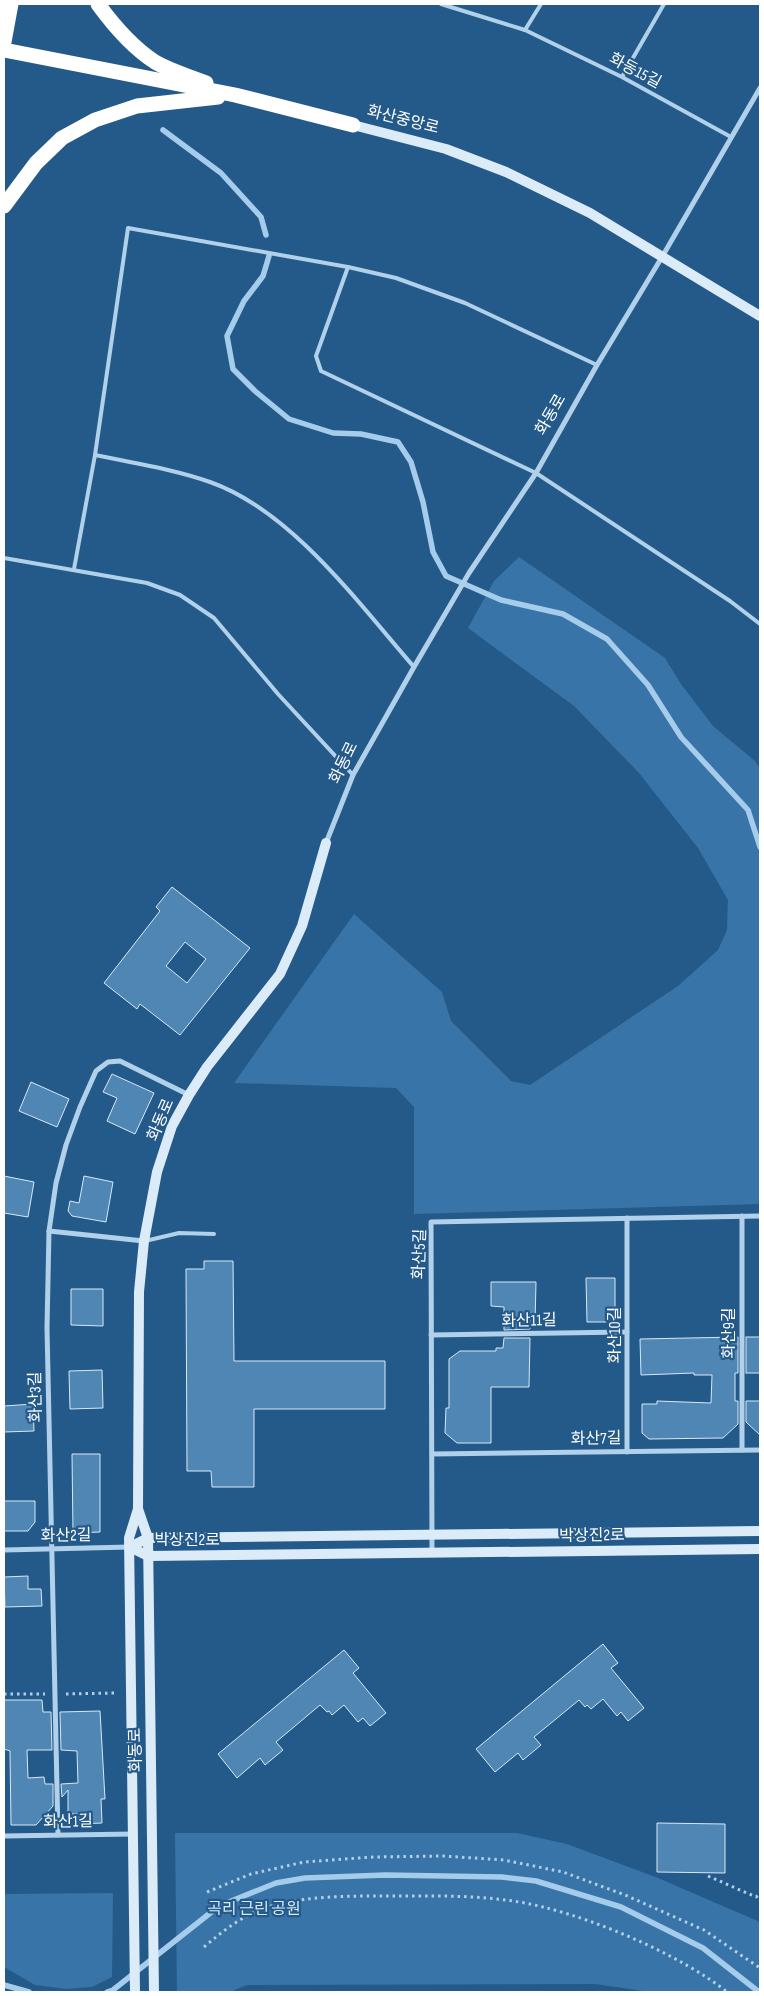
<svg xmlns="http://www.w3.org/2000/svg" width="764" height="1996" viewBox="0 0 764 1996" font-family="'Sofia Sans Condensed','Noto Sans KR',sans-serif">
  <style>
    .green { fill: #3874a7 }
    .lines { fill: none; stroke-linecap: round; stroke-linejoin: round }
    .stream { stroke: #a6cceb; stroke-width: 5.5 }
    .building { fill: #5086b3; stroke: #d6e8f8; fill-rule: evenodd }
    .path { stroke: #b1d0ea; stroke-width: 3; stroke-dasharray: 2.5 4; stroke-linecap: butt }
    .lane { stroke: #b1d0ea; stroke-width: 4 }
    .street { stroke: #b1d0ea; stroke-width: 5 }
    .secondary { stroke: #dcebf8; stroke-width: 10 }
    .highway { stroke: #fff; stroke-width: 15 }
    .labels { text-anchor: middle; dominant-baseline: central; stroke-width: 4.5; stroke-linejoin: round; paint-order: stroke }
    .street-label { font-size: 16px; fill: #fff; stroke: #245a8a }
    .park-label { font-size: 16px; fill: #d6e8f8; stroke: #245a8a }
  </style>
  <rect width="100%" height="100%" fill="#245a8a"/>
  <g class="green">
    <path d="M 519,557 L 665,658 L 681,684 L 713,726 L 755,761 L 760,769 L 760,1204 L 414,1214 L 414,1107 L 396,1088 L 234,1083 L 354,914 L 442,992 L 451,1021 L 511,1081 L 530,1085 L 678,986 L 718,950 L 727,930 L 728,900 L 698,848 L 639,773 L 574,706 L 468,628 L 494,581 Z"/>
    <path d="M 175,1833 L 517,1833 L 567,1844 L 658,1878 L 760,1922 L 760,1992 L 650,1992 L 595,1984 L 247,1985 L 230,1992 L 177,1992 Z"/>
    <path d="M 113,1893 L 112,1977 L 92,1987 L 66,1989 L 35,1985 L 4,1967 L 4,1894 Z"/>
  </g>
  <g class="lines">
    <g class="stream">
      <path d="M 163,130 L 221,173 L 261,217 L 266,235"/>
      <path d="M 269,256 L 263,276 L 244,301 L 227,336 L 233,369 L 255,391 L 289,419 L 333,433 L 361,434 L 398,442 L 411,462 L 423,502 L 433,552 L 446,576 L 501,600 L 563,614 L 607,639 L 648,685 L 681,737 L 748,810 L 760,847"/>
      <path d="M 4,1985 L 29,1992"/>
      <path d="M 107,1992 L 113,1990 L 219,1906 L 276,1883 L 305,1878 L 385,1875 L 502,1877 L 536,1881 L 621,1907 L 703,1948 L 759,1992"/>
    </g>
  </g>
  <g class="building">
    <path d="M 172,887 L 250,948 L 180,1035 L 140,1004 L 137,1009 L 104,983 L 160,911 L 156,907 ZM 185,942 L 206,959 L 187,983 L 166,966 Z"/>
    <path d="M 112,1074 L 154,1093 L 135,1134 L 107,1121 L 117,1098 L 103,1092 Z"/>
    <path d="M 31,1082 L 69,1099 L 57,1127 L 19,1111 Z"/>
    <path d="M 4,1176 L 34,1182 L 28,1217 L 4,1213 Z"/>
    <path d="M 84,1176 L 113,1182 L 106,1222 L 72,1216 L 68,1211 L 70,1201 L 79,1203 Z"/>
    <path d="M 204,1261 L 233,1261 L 234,1361 L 385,1361 L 385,1409 L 254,1409 L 254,1487 L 212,1487 L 211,1471 L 187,1471 L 186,1269 L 204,1269 Z"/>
    <path d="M 586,1278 L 615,1278 L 615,1315 L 606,1322 L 587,1322 Z"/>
    <path d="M 491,1282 L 536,1282 L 535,1324 L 530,1324 L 530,1329 L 504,1330 L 504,1307 L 491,1306 Z"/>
    <path d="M 71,1289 L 103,1289 L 103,1326 L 71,1325 Z"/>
    <path d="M 738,1337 L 738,1373 L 735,1373 L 735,1401 L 738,1401 L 738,1424 L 723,1438 L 649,1439 L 642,1433 L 642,1404 L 657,1404 L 657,1401 L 711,1403 L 712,1375 L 694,1375 L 694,1373 L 641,1375 L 640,1339 Z"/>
    <rect x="746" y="1337" width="14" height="36"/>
    <path d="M 504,1338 L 530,1338 L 529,1387 L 491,1387 L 491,1443 L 457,1443 L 445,1433 L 446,1408 L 449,1408 L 449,1359 L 460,1351 L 496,1351 L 496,1348 L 503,1348 Z"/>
    <path d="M 102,1370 L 103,1408 L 70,1409 L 69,1371 Z"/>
    <path d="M 746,1401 L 760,1401 L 760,1435 L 746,1422 Z"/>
    <path d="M 33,1404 L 34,1431 L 4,1432 L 4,1406 Z"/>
    <path d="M 72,1454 L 100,1454 L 100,1532 L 73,1533 Z"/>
    <path d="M 4,1501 L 35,1501 L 35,1522 L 28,1531 L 4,1531 Z"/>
    <path d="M 28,1576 L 28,1589 L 41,1589 L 42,1606 L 5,1607 L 4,1577 Z"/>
    <path d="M 603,1644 L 618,1663 L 611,1668 L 644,1708 L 628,1721 L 621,1712 L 617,1716 L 603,1699 L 591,1709 L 587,1705 L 585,1707 L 579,1700 L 534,1737 L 541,1745 L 523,1760 L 518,1753 L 495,1772 L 476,1749 Z"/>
    <path d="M 344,1650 L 359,1668 L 353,1673 L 386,1713 L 370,1726 L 363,1718 L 358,1722 L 344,1705 L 332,1715 L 329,1711 L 327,1712 L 320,1705 L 276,1742 L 283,1750 L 265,1765 L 260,1758 L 237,1778 L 218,1754 Z"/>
    <path d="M 4,1700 L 42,1700 L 43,1712 L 51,1712 L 52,1750 L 27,1750 L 28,1778 L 44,1777 L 45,1784 L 53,1784 L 53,1806 L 36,1825 L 11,1825 L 10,1751 L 4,1749 Z"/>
    <path d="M 100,1711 L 105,1799 L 101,1799 L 102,1823 L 79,1824 L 79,1814 L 68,1814 L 68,1790 L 62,1797 L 61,1784 L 78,1783 L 77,1751 L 61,1750 L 60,1712 Z"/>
    <path d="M 657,1823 L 725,1824 L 725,1873 L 657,1872 Z"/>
  </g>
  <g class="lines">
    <g class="path">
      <path d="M 4,1694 L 45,1694"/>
      <path d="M 66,1694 L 115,1693"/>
      <path d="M 708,1876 L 756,1897 L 760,1894"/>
      <path d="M 207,1892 L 251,1874 L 304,1862 L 373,1857 L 443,1856 L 504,1860 L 563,1872 L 625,1895 L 704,1930 L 760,1968"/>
      <path d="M 204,1947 C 224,1930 243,1915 268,1907 C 305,1896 346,1896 384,1896 C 437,1896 492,1894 543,1907 C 600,1921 682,1956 727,1992"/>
    </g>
    <g class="lane">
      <path d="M 441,4 L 525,30 L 622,77 L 731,137"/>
      <path d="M 525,30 L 541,4"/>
      <path d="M 622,77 L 664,4"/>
      <path d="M 348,267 L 316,356 L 321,371 L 536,473 L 730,601 L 760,624"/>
      <path d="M 95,455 C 133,463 173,469 210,482 C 292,511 358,603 414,667"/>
      <path d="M 4,558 L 147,583 L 180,595 L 214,618 L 278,694 L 353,775"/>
      <path d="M 74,569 L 95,455 L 128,228 L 348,267 L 396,278 L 465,303 L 597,365"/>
      <path d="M 145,1241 L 179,1233 L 214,1234"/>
    </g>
    <g class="street">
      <path d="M 326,843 L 353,775 L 414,667 L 469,573 L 536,473 L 597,365 L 662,257 L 760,88"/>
      <path d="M 627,1218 L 627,1452"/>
      <path d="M 49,1231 L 144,1241"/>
      <path d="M 431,1335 L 627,1332"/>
      <path d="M 742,1450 L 742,1216"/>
      <path d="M 432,1454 L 760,1450"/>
      <path d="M 4,1550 L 130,1547"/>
      <path d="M 432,1552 L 431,1222 L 760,1216"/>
      <path d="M 58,1835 L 47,1328 L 49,1231 L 56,1183 L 66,1145 L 80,1107 L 96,1071 L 108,1062 L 120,1061 L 189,1095"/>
      <path d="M 4,1836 L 133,1834"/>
    </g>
    <g class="secondary">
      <path d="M 353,125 L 446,149 L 506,172 L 590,213 L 760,316"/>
      <path d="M 138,1509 L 148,1538 L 154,1992"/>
      <path d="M 130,1547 L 148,1538 L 760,1531"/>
      <path d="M 130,1547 L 148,1556 L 760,1549"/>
      <path d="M 135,1992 L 129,1538 L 138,1509 L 139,1292 L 144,1241 L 157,1172 L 172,1126 L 189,1095 L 207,1067 L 280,974 L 302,926 L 326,843"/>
    </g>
    <g class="highway">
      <path d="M 98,4 C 114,26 132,47 155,62 C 170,71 189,76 206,83"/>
      <path d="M 4,42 L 11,4"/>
      <path d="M 4,50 L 235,95 L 353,125"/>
      <path d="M 4,206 L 36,163 L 62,138 L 95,120 L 137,106 L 218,97"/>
    </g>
  </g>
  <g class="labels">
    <g class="street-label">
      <text transform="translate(635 71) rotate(28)">화동15길</text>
      <text transform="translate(403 120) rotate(14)">화산중앙로</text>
      <text transform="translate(551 415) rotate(-60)">화동로</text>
      <text transform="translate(344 763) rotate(-64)">화동로</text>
      <text transform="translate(161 1120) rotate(-67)">화동로</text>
      <text transform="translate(420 1254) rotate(-88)">화산5길</text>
      <text transform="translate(529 1321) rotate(-1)">화산11길</text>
      <text transform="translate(729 1333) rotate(-90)">화산9길</text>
      <text transform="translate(615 1335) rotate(-90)">화산10길</text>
      <text transform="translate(36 1397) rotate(-91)">화산3길</text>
      <text transform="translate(596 1439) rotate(-1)">화산7길</text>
      <text transform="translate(66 1536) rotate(-1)">화산2길</text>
      <text transform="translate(592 1536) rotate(-1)">박상진2로</text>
      <text x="187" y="1540">박상진2로</text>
      <text transform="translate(136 1750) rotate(-91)">화동로</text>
      <text transform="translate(68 1822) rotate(-1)">화산1길</text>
    </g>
    <g class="park-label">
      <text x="254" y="1909">곡리 근린 공원</text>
    </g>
  </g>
  <rect width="764" height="1996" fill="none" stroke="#ffffff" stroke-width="10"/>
</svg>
